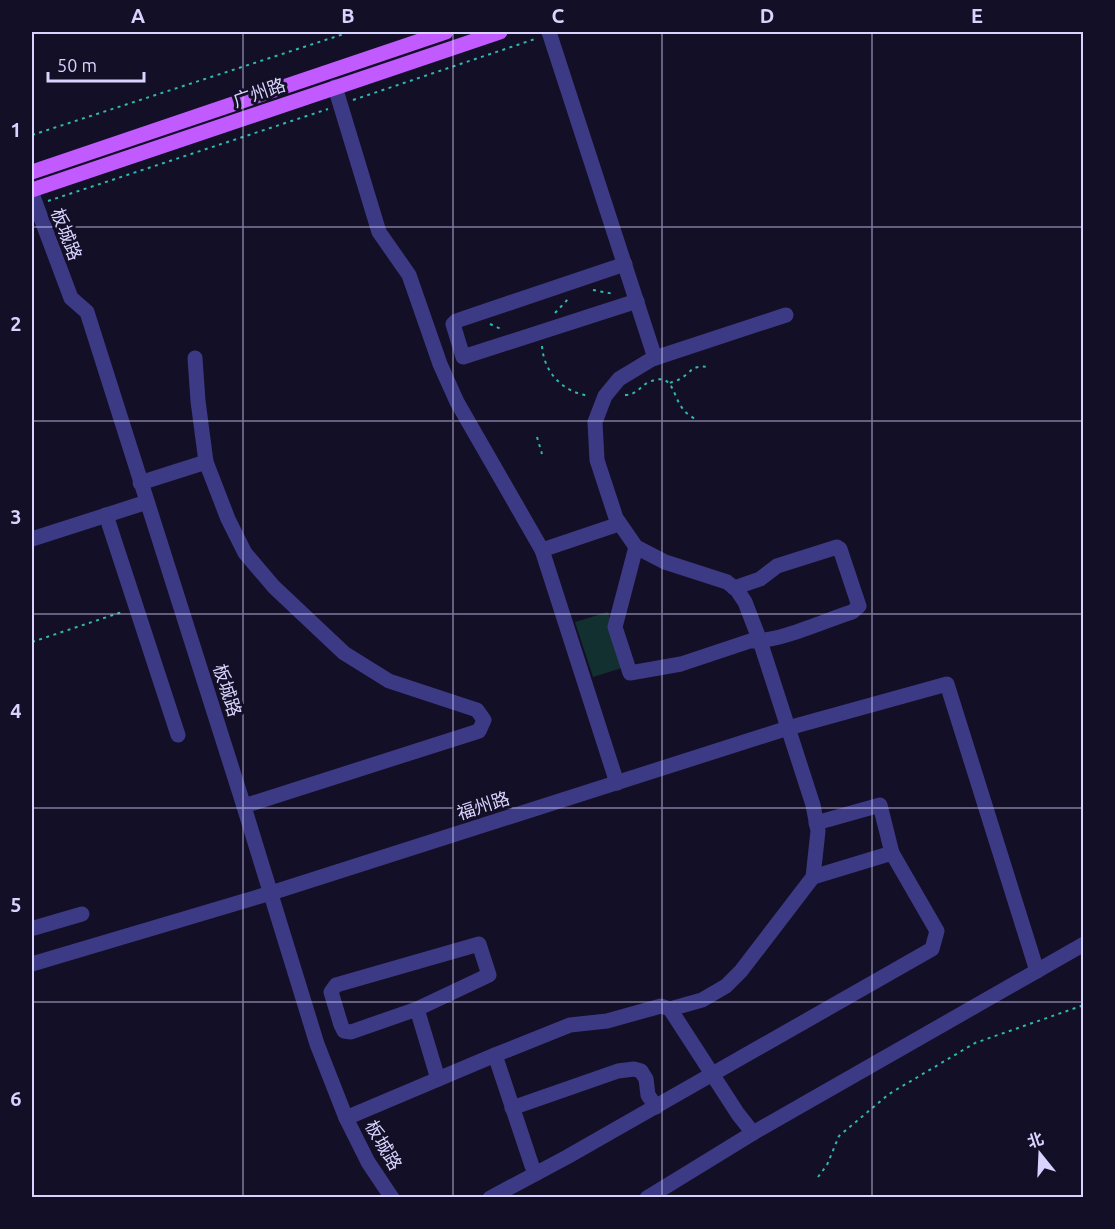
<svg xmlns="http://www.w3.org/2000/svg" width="1115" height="1229" viewBox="0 0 1115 1229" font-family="Ubuntu,'Noto Sans SC',sans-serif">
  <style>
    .grass { fill: #12302f }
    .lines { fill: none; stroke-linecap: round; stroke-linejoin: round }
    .path { stroke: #2fb8b0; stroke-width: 2; stroke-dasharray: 3 4.5; stroke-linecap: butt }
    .minor { stroke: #3d3a85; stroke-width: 15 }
    .major { stroke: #c25bff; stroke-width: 15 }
    .grid { fill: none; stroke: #d9d4ff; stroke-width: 1.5; stroke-opacity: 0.55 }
    .labels { text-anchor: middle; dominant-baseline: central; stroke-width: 6; stroke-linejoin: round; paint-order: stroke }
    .street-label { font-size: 18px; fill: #d9d4ff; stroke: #130f26 }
    .neatline { fill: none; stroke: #d9d4ff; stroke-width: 2 }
    .grid-label { font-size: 20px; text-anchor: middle; font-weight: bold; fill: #d9d4ff }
  </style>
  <rect width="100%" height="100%" fill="#130f26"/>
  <path class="grass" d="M 608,612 L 625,667 L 593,677 L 575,622 Z"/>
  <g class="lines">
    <g class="path">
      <path d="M 353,100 L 535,39"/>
      <path d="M 32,135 L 350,32"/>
      <path d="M 48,201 L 328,109"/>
      <path d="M 593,290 L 614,294"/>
      <path d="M 555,313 L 569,298"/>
      <path d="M 490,324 L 501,329"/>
      <path d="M 542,346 C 544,373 563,392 589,396"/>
      <path d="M 670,383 C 673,381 677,381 680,379 C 693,371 691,365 709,367"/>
      <path d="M 625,395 C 637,395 640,386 649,382 C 674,371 672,396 683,409 C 686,414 693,417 697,421"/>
      <path d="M 537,437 L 542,454"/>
      <path d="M 32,642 L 122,612"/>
      <path d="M 818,1177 L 827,1165 L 839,1136 L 889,1094 L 975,1043 L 1084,1005"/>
    </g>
    <g class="minor">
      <path d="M 549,32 L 655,358"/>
      <path d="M 335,87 L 379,232 L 409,275 L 440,364 L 457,402 L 542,550 L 619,524"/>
      <path d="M 32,194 L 71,298 L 87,312 L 241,797 L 317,1044 L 346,1118 L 368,1162 L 392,1198"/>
      <path d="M 625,264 L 456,321 L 453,324 L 463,357 L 637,301"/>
      <path d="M 195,358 L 198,401 L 206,462 L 228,519 L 245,553 L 274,587 L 344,653 L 389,681 L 477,710 L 484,720 L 479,731 L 244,806"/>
      <path d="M 140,483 L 206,462"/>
      <path d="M 106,515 L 178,735"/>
      <path d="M 32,539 L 147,502"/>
      <path d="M 636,547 L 615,627 L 630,673 L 681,664 L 750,641 C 780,642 823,621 852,612 L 859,606 L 840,549 L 837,547 L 777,566 L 760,579 L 734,588"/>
      <path d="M 542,550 L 617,783"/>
      <path d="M 816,823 L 880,805 L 892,853"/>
      <path d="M 32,927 L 34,928 L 82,914"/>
      <path d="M 32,964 L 271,893 L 788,728 L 947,684 L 1037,971"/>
      <path d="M 417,1009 L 351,1032 L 344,1031 L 341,1025 L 331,992 L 336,985 L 479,944 L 489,975 L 417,1009 L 438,1079"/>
      <path d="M 495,1055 L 532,1166 L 537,1173"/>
      <path d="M 512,1108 L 618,1071 L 634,1069 L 641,1071 L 646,1079 L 648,1095 L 656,1107"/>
      <path d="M 346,1118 L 495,1055 L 570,1025 L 607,1021 L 661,1006 L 670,1009"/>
      <path d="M 753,1133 L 738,1114 L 670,1009 L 702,1000 L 726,986 L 741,971 L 813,877 L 818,831 L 813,805 L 760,641 L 745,602 L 737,590 L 727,582 L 665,562 L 636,547 L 616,518 L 597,460 L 595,422 L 605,396 L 619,379 L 652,359 L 786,315"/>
      <path d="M 490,1198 L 567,1157 L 932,949 L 937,931 L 892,853 L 813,877"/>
      <path d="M 647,1198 L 753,1133 L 1084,944"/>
    </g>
    <g class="major">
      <path d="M 32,172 L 446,32"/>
      <path d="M 32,190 L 500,32"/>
    </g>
  </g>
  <path class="grid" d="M 243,32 L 243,1198M 453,32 L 453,1198M 662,32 L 662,1198M 872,32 L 872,1198M 32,227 L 1084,227M 32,421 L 1084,421M 32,614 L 1084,614M 32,808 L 1084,808M 32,1002 L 1084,1002"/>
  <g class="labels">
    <g class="street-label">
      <text transform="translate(259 92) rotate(-19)">广州路</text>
      <text transform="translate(67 234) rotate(69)">板城路</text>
      <text transform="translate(228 690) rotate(72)">板城路</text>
      <text transform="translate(483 805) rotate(-18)">福州路</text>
      <text transform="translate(384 1145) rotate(60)">板城路</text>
    </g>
  </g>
  <rect width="1115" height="1229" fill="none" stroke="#130f26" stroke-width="66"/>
  <g transform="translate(1040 1154) rotate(342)" stroke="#130f26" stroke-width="4.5" paint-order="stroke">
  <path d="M0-4.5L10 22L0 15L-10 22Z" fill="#d9d4ff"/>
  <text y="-9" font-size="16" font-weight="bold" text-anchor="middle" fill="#d9d4ff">北</text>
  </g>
  <path d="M48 72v9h96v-9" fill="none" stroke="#d9d4ff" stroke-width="3"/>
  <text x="57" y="72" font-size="18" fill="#d9d4ff" stroke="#130f26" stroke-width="4.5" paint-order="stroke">50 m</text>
  <rect x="33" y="33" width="1049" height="1163" class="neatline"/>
  <g class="grid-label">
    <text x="138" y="23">A</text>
    <text x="348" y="23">B</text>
    <text x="558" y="23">C</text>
    <text x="767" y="23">D</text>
    <text x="977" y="23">E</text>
    <text x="16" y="137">1</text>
    <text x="16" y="331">2</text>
    <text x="16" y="524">3</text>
    <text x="16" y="718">4</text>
    <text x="16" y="912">5</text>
    <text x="16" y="1106">6</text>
  </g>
</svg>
